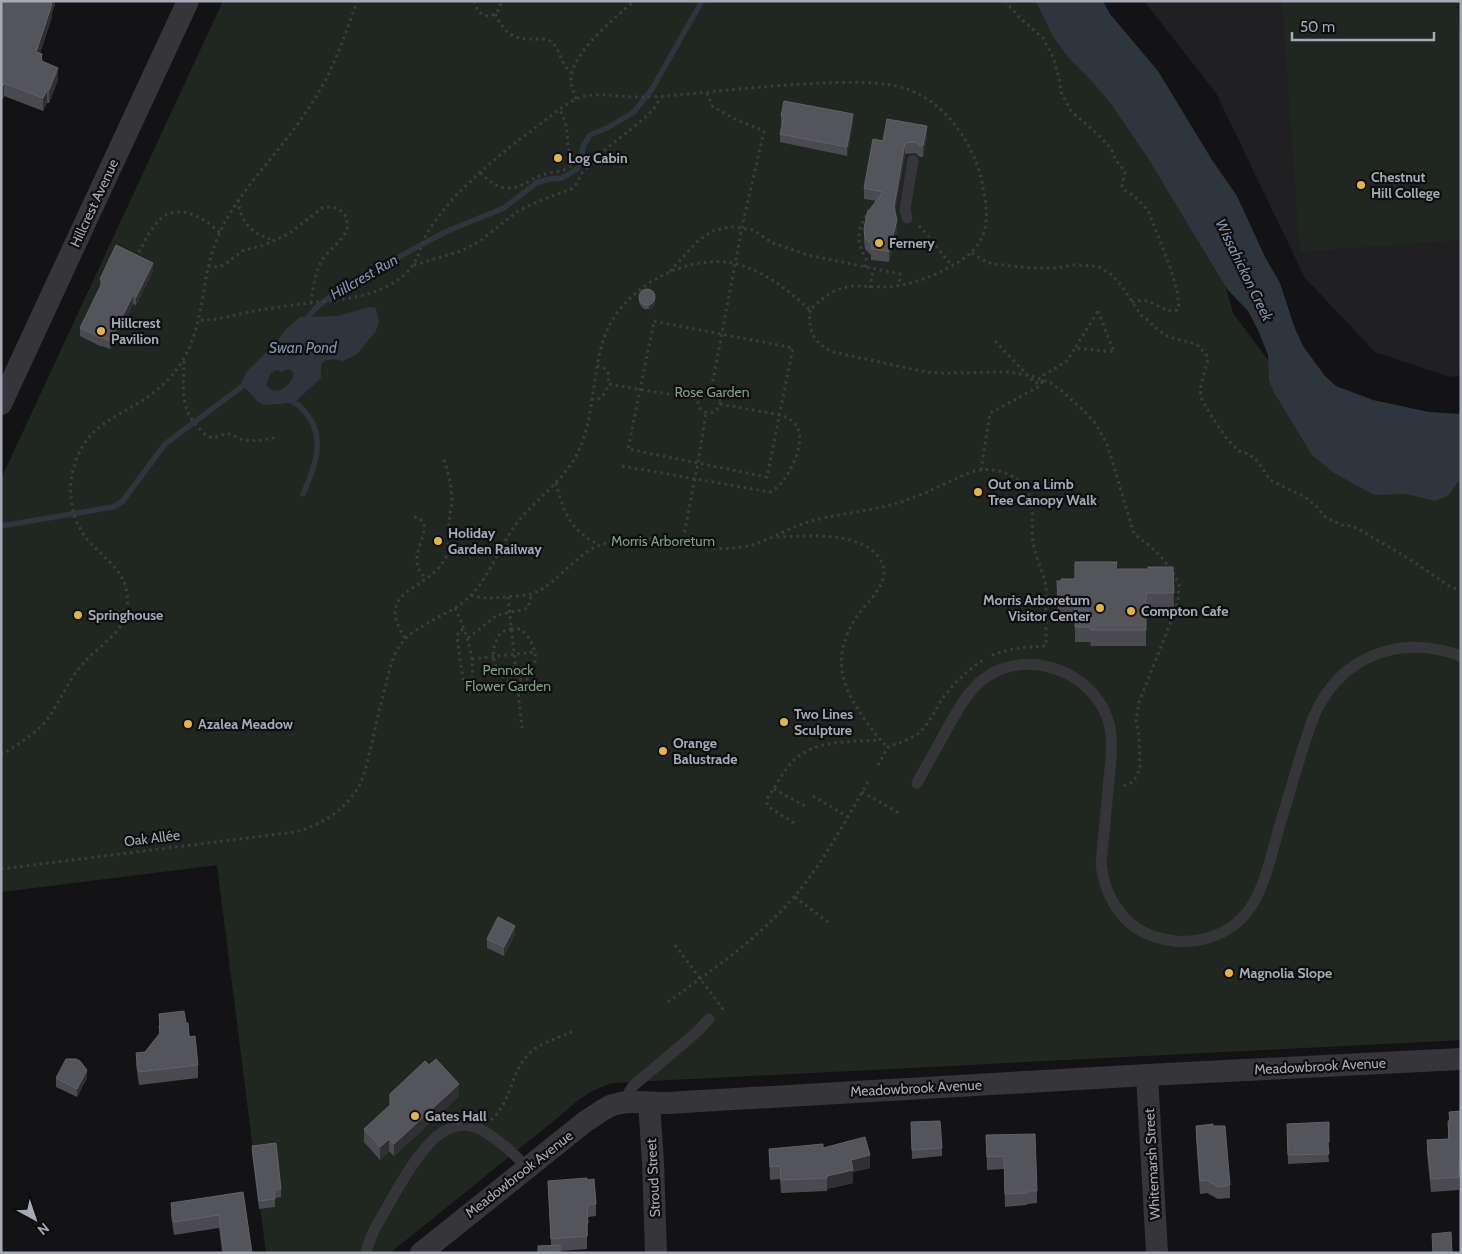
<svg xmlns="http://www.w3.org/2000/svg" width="1462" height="1254" viewBox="0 0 1462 1254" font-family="Cabin,sans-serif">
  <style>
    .built { fill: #201f22 }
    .green { fill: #202721 }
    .water { fill: #2d353d; fill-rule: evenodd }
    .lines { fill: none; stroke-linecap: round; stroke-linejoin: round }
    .stream { stroke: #2d353d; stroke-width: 5.5 }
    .path { stroke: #3b3c41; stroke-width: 3; stroke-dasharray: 2.5 4; stroke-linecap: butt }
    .service { stroke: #35353a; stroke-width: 11 }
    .minor { stroke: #35353a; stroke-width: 22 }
    .path-bridge { stroke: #3b3c41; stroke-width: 3; stroke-dasharray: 2.5 4; stroke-linecap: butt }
    .wall { fill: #4a4a50 }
    .shaded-wall { fill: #303034 }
    .building { fill: #54555a; stroke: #616268 }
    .poi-dot { fill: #e6b43a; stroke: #0e0e10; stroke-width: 2 }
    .labels { text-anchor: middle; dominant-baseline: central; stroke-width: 4.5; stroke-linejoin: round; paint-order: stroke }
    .poi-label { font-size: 14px; font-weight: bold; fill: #a6aab4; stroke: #0e0e10; text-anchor: start }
    .street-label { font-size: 14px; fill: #a6aab4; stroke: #0e0e10 }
    .park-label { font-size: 14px; fill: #7e9e81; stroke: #0e0e10 }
    .water-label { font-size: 15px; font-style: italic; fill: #7f96ae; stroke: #0e0e10 }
  </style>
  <rect width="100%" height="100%" fill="#131315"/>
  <path class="built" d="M 1144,1 L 1461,1 L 1461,375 L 1450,377 L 1375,352 L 1305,278 L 1216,93 Z"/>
  <g class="green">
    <path d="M 223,1 L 1059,1 L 1196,182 L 1233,313 L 1302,406 L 1461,448 L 1461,1040 L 613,1083 C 594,1089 580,1097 566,1111 L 390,1253 L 266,1253 L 217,865 L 1,892 L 1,479 Z"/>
    <path d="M 1282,1 L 1457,1 L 1461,58 L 1461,240 L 1300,252 Z"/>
  </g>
  <g class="water">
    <path d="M 1036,1 L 1103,1 L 1110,14 L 1158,71 L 1212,160 L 1237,196 L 1265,257 L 1280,283 L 1294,326 L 1303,346 L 1325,376 L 1336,386 L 1373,400 L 1429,412 L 1461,414 L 1461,480 L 1458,482 L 1448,496 L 1435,501 L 1406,494 L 1374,495 L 1334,473 L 1312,455 L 1275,394 L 1269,381 L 1268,355 L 1258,330 L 1248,311 L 1227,289 L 1148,158 L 1111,104 L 1090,79 L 1068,57 L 1053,37 Z"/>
    <path d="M 369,307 L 376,308 L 379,322 L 376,331 L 357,354 L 343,361 L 332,359 L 324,361 L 321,365 L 321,378 L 295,402 L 280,404 L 265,405 L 258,402 L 241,383 L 247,371 L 275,344 L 285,330 L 300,317 L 338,316 ZM 288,369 L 291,370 L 294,375 C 290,386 275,398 266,385 L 271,373 L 277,370 L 281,372 Z"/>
  </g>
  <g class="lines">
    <g class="stream">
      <path d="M 304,322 L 316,308 L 338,290 L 445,232 L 504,208 L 536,183 L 549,179 L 562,178 L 577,169 L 581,160 L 583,146 L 590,135 L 609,127 L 634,112 L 652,89 L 702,1"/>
      <path d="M 289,400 C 296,402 300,406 305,412 C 327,437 315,467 303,494"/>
      <path d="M 1,526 L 113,507 L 122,502 L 165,444 L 248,382"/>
    </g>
    <g class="path">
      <path d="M 474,1 L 478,11 L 485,16 C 495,16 500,11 501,1"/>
      <path d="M 1005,1 L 1019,17 L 1043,38 L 1053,57 L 1059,78 L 1061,92 L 1071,111 L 1094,131 L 1111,148 L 1115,159 L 1125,172 L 1122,186 L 1124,190 L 1134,196 L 1148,210 L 1170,267 L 1177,290 L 1179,308 L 1177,310 C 1162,315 1153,295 1132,302"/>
      <path d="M 495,14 C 505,33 512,40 535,39 C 540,39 546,38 550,41 C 561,48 560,64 571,73"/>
      <path d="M 707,93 L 713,107 L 737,120 L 764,131 L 742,227 L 711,391"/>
      <path d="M 576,99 C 573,90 569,81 572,72 C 580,46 614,19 634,1"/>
      <path d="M 480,173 C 488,180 495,187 506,188 C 522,189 529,179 542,175 C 556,170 587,171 568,149 C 567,131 568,127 560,110"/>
      <path d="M 238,200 C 241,223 251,234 274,240"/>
      <path d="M 919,226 L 926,233 L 952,266"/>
      <path d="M 972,253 L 986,262 L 994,264 L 1032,268 L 1057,268 L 1073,265 L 1092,266 L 1099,267 L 1112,275 L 1121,285 L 1141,315 L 1149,321 L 1158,330 L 1169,337 L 1196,344 L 1206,354 L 1208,359 L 1200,389 L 1202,400 L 1214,420 L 1227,439 L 1239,451 L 1249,454 L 1259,463 L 1270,480 L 1305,497 L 1317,507 L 1324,516 L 1333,521 L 1342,525 L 1352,526 L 1362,531 L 1411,560 L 1449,586 L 1461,591"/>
      <path d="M 136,258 C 142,247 147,234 156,224 C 174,200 203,216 220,233"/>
      <path d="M 414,265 L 461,251 L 480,241 L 518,211 L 539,201 L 571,189 L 576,184 L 582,173 L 601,153 L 647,116 L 656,106 L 660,97"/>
      <path d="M 208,266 L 218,267 L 224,265 L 242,251 L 264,245 L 290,233 L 322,208 L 329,207 L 336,208 L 341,211 L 345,215 L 348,226 C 344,240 333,246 324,257 C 315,270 313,288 311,303"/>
      <path d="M 865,267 L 866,259 C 854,240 859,226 870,208 L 874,209"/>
      <path d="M 670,271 L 697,242 L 710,232 L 724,228 L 733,227 L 753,230 L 773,243 L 808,255 L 900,274 L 899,286"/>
      <path d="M 870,288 L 873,269"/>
      <path d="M 810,310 C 808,330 813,343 833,352 L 926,372 L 942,373 L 1010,372 L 1035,377 L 1051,383 L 1063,392 L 1083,410 L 1095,423 L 1107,444 L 1134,534 L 1150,546 L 1163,559 L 1173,572 L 1179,585 L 1178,600 L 1172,619 L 1139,702 L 1136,720 L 1139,736 L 1140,767 L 1137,776 L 1131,783 L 1124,786"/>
      <path d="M 1098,311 L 1114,352 L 1075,348 Z"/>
      <path d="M 654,321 L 793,348 L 767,477 L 628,449 Z"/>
      <path d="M 184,361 C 184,385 179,408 198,427 C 201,430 205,436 210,437 C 217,439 222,433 229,434 C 234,435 239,439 244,440 C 255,442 267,439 279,437"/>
      <path d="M 597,366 C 609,367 609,374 608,384 L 697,399"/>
      <circle cx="709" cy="402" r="11"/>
      <path d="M 591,399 C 602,401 605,394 608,384"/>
      <path d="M 622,466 L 770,492 C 783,485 788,474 794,462 C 802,442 805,422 780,415 L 720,404"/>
      <path d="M 981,470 L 990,413 L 1040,386 L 1042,382"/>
      <path d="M 556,483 C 561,502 567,524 585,536 C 589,540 594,542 599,545"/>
      <path d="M 414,517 C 436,521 415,547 417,561 C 417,569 421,573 426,579"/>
      <path d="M 777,537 C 806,536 854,531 876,554 C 881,560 885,566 884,575 C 881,592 864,605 855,619 C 831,659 841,686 866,721 C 874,731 878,739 888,747"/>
      <path d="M 682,545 L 698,463 L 706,413"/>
      <path d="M 471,595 C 482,599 493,598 505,597 C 513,596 523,596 531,594 C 555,587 573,556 598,546 C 648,525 701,559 752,545 C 772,539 790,527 811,521 C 842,513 874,511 904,501 C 919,496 934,489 949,482 C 959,477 970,471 981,470 C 994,468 1009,473 1020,481 C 1038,496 1030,522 1033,542 C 1035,556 1042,569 1045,582 C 1047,589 1046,597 1046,605 C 1046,619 1046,632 1046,646 C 1025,647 1010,648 990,656"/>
      <path d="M 508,597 L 522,728"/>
      <path d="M 455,608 C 467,634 472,649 473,678 L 469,682 L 466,682 L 463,679 L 457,637 L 459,631 L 464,629"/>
      <path d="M 511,629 L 521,629 C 536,643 541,662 527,679 L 507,681 C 491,665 489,650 501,632 Z"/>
      <path d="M 405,638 C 374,590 424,592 443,562 C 451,551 448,537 449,525 C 449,517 451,510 452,502 C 452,487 448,470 443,457"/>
      <path d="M 468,638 L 497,615 L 522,610 L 528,608 L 532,594"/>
      <path d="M 472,659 L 534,652"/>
      <path d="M 1,755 C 16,745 33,736 45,722 C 59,705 66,684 80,667 C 92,651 115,639 124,620 C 128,611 128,603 127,593 C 123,566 99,556 84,535 C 69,513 67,484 76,460 C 90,424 114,419 143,400 C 156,392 168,381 177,369 C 208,327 198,276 221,230 C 239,193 267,165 291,133 C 307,112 324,86 334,62 C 343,42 350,21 357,1"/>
      <path d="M 878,765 L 888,747 C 899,743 912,739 920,732 C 930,723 935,710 942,699 C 954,683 968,669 985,659"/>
      <path d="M 774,789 L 805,806"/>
      <path d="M 862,792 L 899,813"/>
      <path d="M 813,796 L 848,817"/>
      <path d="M 794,823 L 770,808 C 766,805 767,802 768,797 C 776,786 782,773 792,762 C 814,739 850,742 879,740"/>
      <path d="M 1,869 L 295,832 C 322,825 347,809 360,784 C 366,772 368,756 372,743 C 376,724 380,706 385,688 C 388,677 390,665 395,654 C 410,622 449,619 472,594 C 490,575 500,546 516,524 C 532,503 554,488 569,467 C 596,431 590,379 604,338 C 620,289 686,252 737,264 C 766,272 788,290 810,310 C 823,297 836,287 855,286 C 869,286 882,288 896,286 C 914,283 931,277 946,269 C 978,253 991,235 985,199 C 983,189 982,180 979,170 C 967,135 943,102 907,89 C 884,81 850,82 825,83 C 772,85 720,91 667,96 C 655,97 643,97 631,97 C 613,96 591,91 574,100 C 560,108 548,118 535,128 C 513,144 492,161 472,180 C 460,191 449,202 440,215 C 434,222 428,231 424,240 C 419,253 415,266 404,275 C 370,304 322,299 280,307 C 267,309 253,311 240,314 C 226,317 213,321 199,320"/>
      <path d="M 795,897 L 829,923"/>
      <path d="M 675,945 L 725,1012"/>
      <path d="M 668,1002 C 712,970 758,939 794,897 C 824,862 845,821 868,782"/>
      <path d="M 491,1120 C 494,1117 497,1114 499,1111 C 513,1092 513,1066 533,1050 C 544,1042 559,1037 572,1032"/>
    </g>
    <g class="service">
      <path d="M 907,218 L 905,209 L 913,160"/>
      <path d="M 917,783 C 927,765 937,747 947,729 C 957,712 965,695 980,682 C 1020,647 1088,667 1107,717 C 1112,730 1112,744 1111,758 L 1101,864 C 1104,894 1121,924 1150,935 C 1189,950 1235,938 1255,900 C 1268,876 1273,847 1281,821 C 1292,786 1301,750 1314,716 C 1341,655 1400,634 1461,656"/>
      <path d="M 627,1103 L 629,1092 L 633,1086 L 698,1031 L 709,1019"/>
      <path d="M 366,1253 C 369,1238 377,1225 385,1211 C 399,1186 415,1156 437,1136 C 444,1130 455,1125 465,1125 C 485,1126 514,1153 527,1168"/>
    </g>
    <g class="minor">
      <path d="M 1,404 L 188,1"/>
      <path d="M 1147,1075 L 1157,1253"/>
      <path d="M 649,1103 L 653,1162 L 656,1253"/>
      <path d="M 421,1253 L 586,1121 C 594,1116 602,1110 610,1106 C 628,1099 649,1103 667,1103 L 1147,1075 L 1461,1059"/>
    </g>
    <path class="path-bridge" d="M 995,341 L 1035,383 L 1042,382 L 1044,375 L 1067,361 L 1075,348"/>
  </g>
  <g class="wall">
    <path d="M 1,1 L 55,1 L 55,4 L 52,13 L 52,17 L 40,53 L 42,54 L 42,62 L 58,80 L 49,103 L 47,103 L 43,111 L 4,96 L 3,99 L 1,98 Z"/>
    <path d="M 781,116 L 853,123 L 847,156 L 780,142 L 780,134 L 782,124 L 781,124 Z"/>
    <path d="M 927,137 L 923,157 L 920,157 L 915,153 L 905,154 L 895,212 L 897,231 L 889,262 L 871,260 L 871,255 L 865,249 L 864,240 L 864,229 L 876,201 L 864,199 L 864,188 L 883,141 Z"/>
    <path d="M 153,271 L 136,305 L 133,304 L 110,349 L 102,346 L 102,347 L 80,336 L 80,328 L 100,287 L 100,279 Z"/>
    <path d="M 639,298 L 655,303 L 653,307 L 649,309 L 644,309 L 641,306 L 639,302 Z"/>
    <path d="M 1173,567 L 1174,609 L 1146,609 L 1146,646 L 1091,646 L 1090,642 L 1075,642 L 1075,621 L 1062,621 L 1062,619 L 1058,619 L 1057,581 L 1062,581 Z"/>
    <path d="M 515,934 L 504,956 L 487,948 L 487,939 Z"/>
    <path d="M 159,1014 L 186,1023 L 198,1065 L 198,1078 L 139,1085 L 136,1065 L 136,1053 L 145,1052 L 159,1034 Z"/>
    <path d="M 56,1078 L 87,1078 L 77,1097 L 56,1087 Z"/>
    <path d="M 459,1096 L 394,1156 L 389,1151 L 380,1160 L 364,1142 L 364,1129 Z"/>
    <path d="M 1461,1111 L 1461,1174 L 1459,1174 L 1459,1190 L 1431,1192 L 1427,1153 L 1427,1140 L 1448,1139 L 1448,1121 L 1449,1121 L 1449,1112 Z"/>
    <path d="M 911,1122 L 942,1148 L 942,1156 L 912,1159 Z"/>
    <path d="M 1196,1126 L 1230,1185 L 1230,1198 L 1218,1199 L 1207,1193 L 1200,1194 L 1196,1138 Z"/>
    <path d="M 1287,1133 L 1329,1151 L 1328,1151 L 1329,1162 L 1288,1164 Z"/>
    <path d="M 986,1135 L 1037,1191 L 1037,1203 L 1027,1204 L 1027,1205 L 1005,1207 L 1004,1169 L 987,1170 Z"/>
    <path d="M 252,1146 L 281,1189 L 281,1197 L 275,1198 L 275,1207 L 259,1209 L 252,1154 Z"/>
    <path d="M 823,1148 L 870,1168 L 853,1172 L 853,1183 L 827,1189 L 827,1191 L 781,1193 L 780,1179 L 770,1180 L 769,1149 Z"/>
    <path d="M 548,1181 L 596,1204 L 596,1216 L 588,1217 L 588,1236 L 587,1236 L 587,1249 L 560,1251 L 551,1245 Z"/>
    <path d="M 243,1192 L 252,1253 L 222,1252 L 219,1228 L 174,1235 L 171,1216 L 171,1203 Z"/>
  </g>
  <g class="shaded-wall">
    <path d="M 52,1 L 55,1 L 55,4 L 52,13 L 52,17 L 36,64 L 36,52 Z"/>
    <path d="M 58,68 L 58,80 L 49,103 L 49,90 Z"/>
    <path d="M 4,83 L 4,96 L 3,99 L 3,86 Z"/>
    <path d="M 47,90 L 47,103 L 43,111 L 43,98 Z"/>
    <path d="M 853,114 L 853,123 L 847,156 L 847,147 Z"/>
    <path d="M 927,126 L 927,137 L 923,157 L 923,146 Z"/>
    <path d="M 905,143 L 905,154 L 894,218 L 894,207 Z"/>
    <path d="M 897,220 L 897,231 L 889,262 L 889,251 Z"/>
    <path d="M 153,263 L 153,271 L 136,305 L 136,297 Z"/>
    <path d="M 133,295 L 133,304 L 110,349 L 110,341 Z"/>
    <path d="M 655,299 L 655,303 L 653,307 L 649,309 L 649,305 Z"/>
    <path d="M 515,926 L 515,934 L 504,956 L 504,947 Z"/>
    <path d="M 87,1070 L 87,1078 L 77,1097 L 77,1089 Z"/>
    <path d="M 459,1084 L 459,1096 L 394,1156 L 394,1144 Z"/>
    <path d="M 389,1139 L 389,1151 L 380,1160 L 380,1147 Z"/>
    <path d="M 870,1155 L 870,1168 L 853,1172 L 853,1183 L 827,1189 L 827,1176 L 851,1160 Z"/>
  </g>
  <g class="building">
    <path d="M 1,1 L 52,1 L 51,4 L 52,4 L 36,52 L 42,54 L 41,59 L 42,59 L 42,61 L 58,68 L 49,90 L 47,90 L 43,98 L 4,83 L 3,86 L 1,86 Z"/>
    <path d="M 784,101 L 853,114 L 847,147 L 780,134 L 784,116 L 781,116 Z"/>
    <path d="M 887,119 L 927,126 L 923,146 L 920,146 L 915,142 L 905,143 L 894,207 L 897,220 L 889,251 L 871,249 L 872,245 L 865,238 L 864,229 L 867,213 L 883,192 L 864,188 L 873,139 L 883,141 Z"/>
    <path d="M 116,245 L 153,263 L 136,297 L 133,295 L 110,341 L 102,337 L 102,338 L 80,328 L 103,281 L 100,279 Z"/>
    <circle cx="647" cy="297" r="8"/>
    <path d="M 1075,562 L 1117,562 L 1116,569 L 1148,569 L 1148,567 L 1173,567 L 1174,593 L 1146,593 L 1146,630 L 1091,630 L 1090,627 L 1075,627 L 1075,605 L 1062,605 L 1062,603 L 1058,603 L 1057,581 L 1062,581 L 1061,579 L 1075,579 Z"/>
    <path d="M 498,917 L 515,926 L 504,947 L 487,939 Z"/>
    <path d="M 184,1011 L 186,1023 L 188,1023 L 189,1037 L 195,1036 L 198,1065 L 139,1072 L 136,1053 L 145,1052 L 160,1033 L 159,1026 L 160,1026 L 159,1014 Z"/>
    <path d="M 66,1059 L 76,1059 L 80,1061 L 87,1070 L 77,1089 L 56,1078 Z"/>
    <path d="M 436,1059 L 459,1084 L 394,1144 L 389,1139 L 380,1147 L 364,1129 L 390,1105 L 390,1094 L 425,1061 L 429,1065 Z"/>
    <path d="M 1461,1111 L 1461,1161 L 1458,1161 L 1459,1177 L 1431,1179 L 1427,1140 L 1449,1139 L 1448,1121 L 1450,1121 L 1449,1112 Z"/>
    <path d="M 940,1121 L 942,1148 L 912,1150 L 911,1122 Z"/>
    <path d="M 1329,1122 L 1329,1142 L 1328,1143 L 1329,1154 L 1288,1155 L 1287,1124 Z"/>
    <path d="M 1213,1124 L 1213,1126 L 1225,1126 L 1230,1185 L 1218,1187 L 1207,1180 L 1200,1181 L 1196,1126 Z"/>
    <path d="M 1035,1134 L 1037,1191 L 1027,1191 L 1027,1193 L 1005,1194 L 1004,1156 L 987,1157 L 986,1135 Z"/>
    <path d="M 865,1137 L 870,1155 L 851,1160 L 853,1170 L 827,1176 L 827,1178 L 781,1180 L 780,1166 L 770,1167 L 769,1149 L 823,1144 L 823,1148 Z"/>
    <path d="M 276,1143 L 281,1189 L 274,1189 L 275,1199 L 259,1201 L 252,1146 Z"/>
    <path d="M 587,1178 L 587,1180 L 594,1179 L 596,1204 L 588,1204 L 588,1207 L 587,1207 L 588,1223 L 586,1223 L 587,1236 L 551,1239 L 548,1181 Z"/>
    <path d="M 243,1192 L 252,1253 L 220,1253 L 224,1252 L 219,1215 L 174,1222 L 171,1203 Z"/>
    <path d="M 1451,1232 L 1452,1253 L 1433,1253 L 1432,1234 Z"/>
    <path d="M 560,1245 L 560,1253 L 538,1253 L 538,1246 Z"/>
  </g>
  <g class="poi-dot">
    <circle cx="558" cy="158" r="5"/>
    <circle cx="1361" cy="185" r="5"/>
    <circle cx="879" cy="243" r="5"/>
    <circle cx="101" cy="331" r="5"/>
    <circle cx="978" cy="492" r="5"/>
    <circle cx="438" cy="541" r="5"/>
    <circle cx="1100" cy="608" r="5"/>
    <circle cx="1131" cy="611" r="5"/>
    <circle cx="78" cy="615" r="5"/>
    <circle cx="784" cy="722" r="5"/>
    <circle cx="188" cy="724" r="5"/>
    <circle cx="663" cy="751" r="5"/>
    <circle cx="1229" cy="973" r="5"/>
    <circle cx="415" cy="1116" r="5"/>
  </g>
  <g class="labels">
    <g class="poi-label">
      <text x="568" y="158">Log Cabin</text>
      <text x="1371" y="177">Chestnut<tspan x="1371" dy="16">Hill College</tspan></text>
      <text x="889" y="243">Fernery</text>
      <text x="111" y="323">Hillcrest<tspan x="111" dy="16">Pavilion</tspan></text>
      <text x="988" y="484">Out on a Limb<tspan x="988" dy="16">Tree Canopy Walk</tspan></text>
      <text x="448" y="533">Holiday<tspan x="448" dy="16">Garden Railway</tspan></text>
      <text x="1090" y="600" text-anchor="end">Morris Arboretum<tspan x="1090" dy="16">Visitor Center</tspan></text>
      <text x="1141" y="611">Compton Cafe</text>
      <text x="88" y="615">Springhouse</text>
      <text x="794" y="714">Two Lines<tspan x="794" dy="16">Sculpture</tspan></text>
      <text x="198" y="724">Azalea Meadow</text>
      <text x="673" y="743">Orange<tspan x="673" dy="16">Balustrade</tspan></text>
      <text x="1239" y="973">Magnolia Slope</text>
      <text x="425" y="1116">Gates Hall</text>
    </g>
    <g class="street-label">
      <text transform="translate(94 203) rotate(-65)">Hillcrest Avenue</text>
      <text transform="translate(152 838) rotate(-7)">Oak Allée</text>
      <text transform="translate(1320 1066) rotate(-3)">Meadowbrook Avenue</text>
      <text transform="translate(916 1088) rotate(-3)">Meadowbrook Avenue</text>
      <text transform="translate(1152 1164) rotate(-93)">Whitemarsh Street</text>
      <text transform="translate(519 1174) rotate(-38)">Meadowbrook Avenue</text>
      <text transform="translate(653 1178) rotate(-93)">Stroud Street</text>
    </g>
    <g class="park-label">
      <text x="712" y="392">Rose Garden</text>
      <text x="663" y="541">Morris Arboretum</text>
      <text x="508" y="670">Pennock<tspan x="508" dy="16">Flower Garden</tspan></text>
    </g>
    <g class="water-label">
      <text transform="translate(1244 270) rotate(64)">Wissahickon Creek</text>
      <text transform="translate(364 277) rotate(-30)">Hillcrest Run</text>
      <text x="303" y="348">Swan Pond</text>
    </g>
  </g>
  <rect width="1462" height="1254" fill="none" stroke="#a6aab4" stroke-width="5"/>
  <g transform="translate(35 1219) rotate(140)" stroke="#0e0e10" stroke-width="4" paint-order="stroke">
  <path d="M0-4L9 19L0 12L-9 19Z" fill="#a6aab4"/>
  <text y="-8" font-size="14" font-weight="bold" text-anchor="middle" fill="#a6aab4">N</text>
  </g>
  <path d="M1292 32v8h142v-8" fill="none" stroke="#a6aab4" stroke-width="2.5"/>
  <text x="1300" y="32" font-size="15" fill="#a6aab4" stroke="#0e0e10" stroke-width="4" paint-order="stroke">50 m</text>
</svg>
